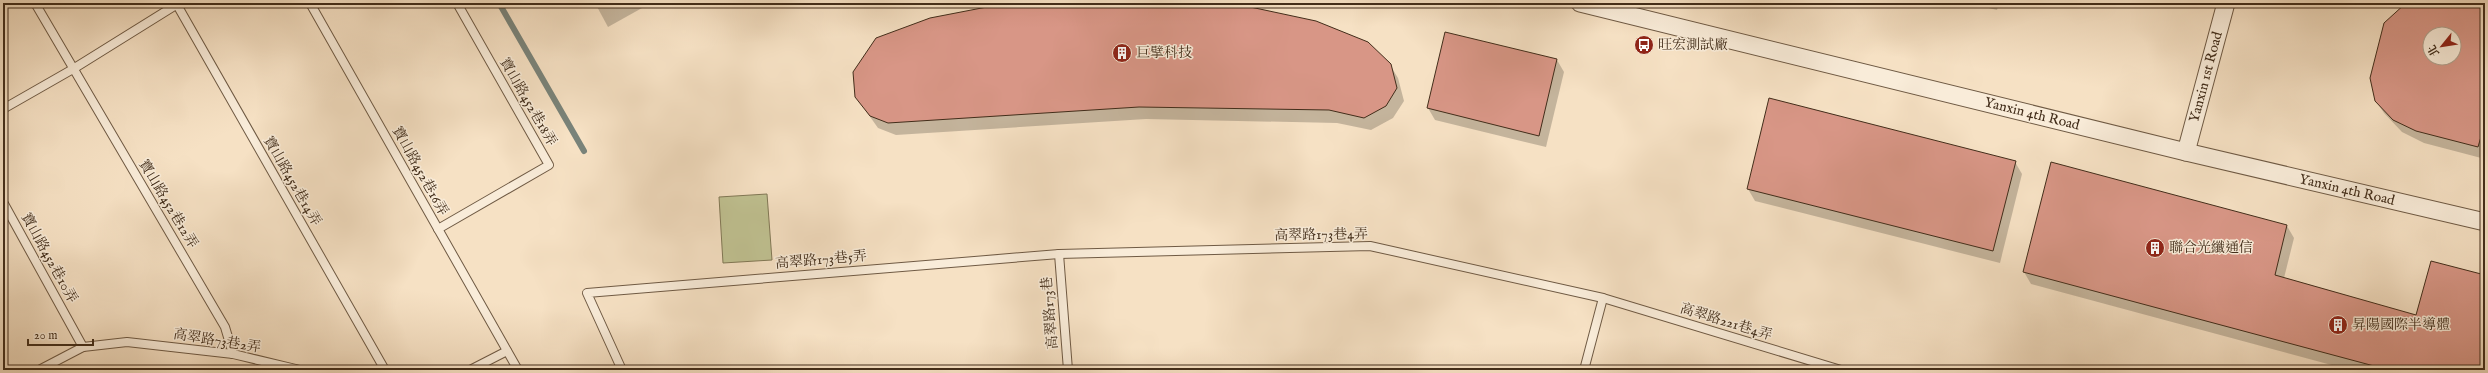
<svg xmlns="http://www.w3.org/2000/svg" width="2488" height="373" viewBox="0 0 2488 373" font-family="'IM FELL English','Noto Serif TC',serif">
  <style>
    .green { fill: #c0c292; stroke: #817856 }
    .shadow { fill: #0003; fill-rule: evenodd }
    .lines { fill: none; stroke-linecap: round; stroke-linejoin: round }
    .stream { stroke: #79837a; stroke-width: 6 }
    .building { fill: #d89686; stroke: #422d1a; fill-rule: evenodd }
    .service-casing { stroke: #6f5a44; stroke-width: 10 }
    .minor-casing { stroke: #6f5a44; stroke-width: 19 }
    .service { stroke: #f9ecd9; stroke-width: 8 }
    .minor { stroke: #f9ecd9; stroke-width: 17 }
    .labels { text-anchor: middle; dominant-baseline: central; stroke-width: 3; stroke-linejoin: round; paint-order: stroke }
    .poi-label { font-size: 14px; fill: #422d1a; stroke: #f9ecd9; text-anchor: start }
    .street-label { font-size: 14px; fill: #422d1a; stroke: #f9ecd9 }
  </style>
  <rect width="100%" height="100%" fill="#f6e1c4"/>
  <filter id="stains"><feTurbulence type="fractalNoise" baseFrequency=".005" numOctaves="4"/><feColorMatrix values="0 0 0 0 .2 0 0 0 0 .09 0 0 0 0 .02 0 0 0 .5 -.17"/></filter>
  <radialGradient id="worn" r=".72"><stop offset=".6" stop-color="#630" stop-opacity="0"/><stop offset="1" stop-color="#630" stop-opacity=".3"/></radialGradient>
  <path class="green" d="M 767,194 L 772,260 L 723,263 L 719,197 Z"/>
  <g class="shadow">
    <path d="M 595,3 L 651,3 L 608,27 Z"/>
    <path d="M 1968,3 L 1999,3 L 1997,10 Z"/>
    <path d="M 2408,3 L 2485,3 L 2485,159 L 2424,143 L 2402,132 L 2384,113 L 2376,101 ZM 2430,34 L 2454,34 L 2454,58 L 2430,58 Z"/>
    <path d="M 1557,60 L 1564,72 L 1546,147 L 1435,120 L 1428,108 Z"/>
    <path d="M 1390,65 L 1398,78 L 1404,101 L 1393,118 L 1371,130 L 1337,123 L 1146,119 L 896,135 L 878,128 L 856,97 Z"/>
    <path d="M 2015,162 L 2022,174 L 2000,263 L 1755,201 L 1748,189 Z"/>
    <path d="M 2287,226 L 2294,238 L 2284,278 L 2417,316 L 2485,276 L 2485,370 L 2350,370 L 2031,284 L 2024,272 Z"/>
  </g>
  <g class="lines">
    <path class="stream" d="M 499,3 L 584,151"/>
  </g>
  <g class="building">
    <path d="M 1063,3 L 1241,5 L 1316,21 L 1368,42 L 1391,64 L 1397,88 L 1386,106 L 1364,118 L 1329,110 L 1139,107 L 888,123 L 870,116 L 855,97 L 853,72 L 876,38 L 930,18 L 992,6 Z"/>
    <path d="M 2406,3 L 2485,3 L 2485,123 L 2478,147 L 2416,131 L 2393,120 L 2375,101 L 2370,78 L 2384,23 ZM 2430,34 L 2454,34 L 2454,58 L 2430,58 Z"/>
    <path d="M 1445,32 L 1557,59 L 1539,136 L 1427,108 Z"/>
    <path d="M 1769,98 L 2016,161 L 1993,251 L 1747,189 Z"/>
    <path d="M 2051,162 L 2287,225 L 2275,275 L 2416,315 L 2431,261 L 2485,275 L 2485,370 L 2389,370 L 2023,272 Z"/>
  </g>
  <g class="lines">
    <g class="service-casing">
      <g id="service">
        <path d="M 35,3 L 225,327 L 233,354"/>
        <path d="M 176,3 L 385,370"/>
        <path d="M 310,3 L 518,370"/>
        <path d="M 3,109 L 73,69 L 179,3"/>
        <path d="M 3,202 L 83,347"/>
        <path d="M 438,229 L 549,165 L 457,3"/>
        <path d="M 1059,254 L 1068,370"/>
        <path d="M 39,370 L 83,347 L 127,342 L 233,354 L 300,370"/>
        <path d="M 470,370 L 507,351"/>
        <path d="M 622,370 L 587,293 L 1059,254 L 1370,246 L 1603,298 L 1841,370"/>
        <path d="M 1055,370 L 1190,370"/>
        <path d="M 1584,370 L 1603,298"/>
      </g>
    </g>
    <g class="minor-casing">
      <g id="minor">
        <path d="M 1580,3 L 2186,152 L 2485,222"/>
        <path d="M 2186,152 L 2226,3"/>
      </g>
    </g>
    <use href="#service" class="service"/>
    <use href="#minor" class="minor"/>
  </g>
  <defs>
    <g id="bus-disc" transform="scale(1)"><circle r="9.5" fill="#8f2418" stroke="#f9ecd9"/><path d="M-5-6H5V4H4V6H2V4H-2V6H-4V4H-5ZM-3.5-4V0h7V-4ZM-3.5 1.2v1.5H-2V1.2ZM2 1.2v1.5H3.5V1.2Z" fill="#fff"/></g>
    <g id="building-disc" transform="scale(1)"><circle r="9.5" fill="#8f2418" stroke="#f9ecd9"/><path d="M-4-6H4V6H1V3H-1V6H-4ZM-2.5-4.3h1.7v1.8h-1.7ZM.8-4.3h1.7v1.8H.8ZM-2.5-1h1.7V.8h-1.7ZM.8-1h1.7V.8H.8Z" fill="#fff"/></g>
  </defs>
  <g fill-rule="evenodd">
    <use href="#bus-disc" x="1644" y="45"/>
    <use href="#building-disc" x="1122" y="53"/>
    <use href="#building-disc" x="2155" y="248"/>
    <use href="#building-disc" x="2338" y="325"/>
  </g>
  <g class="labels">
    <g class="poi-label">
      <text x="1658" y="45">旺宏測試廠</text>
      <text x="1136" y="53">巨擘科技</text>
      <text x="2169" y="248">聯合光纖通信</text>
      <text x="2352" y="325">昇陽國際半導體</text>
    </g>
    <g class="street-label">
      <text transform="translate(2206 77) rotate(-75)">Yanxin 1st Road</text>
      <text transform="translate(528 102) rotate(60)">寶山路452巷18弄</text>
      <text transform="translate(2032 114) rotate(14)">Yanxin 4th Road</text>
      <text transform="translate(420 171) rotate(61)">寶山路452巷16弄</text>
      <text transform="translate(292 181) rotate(60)">寶山路452巷14弄</text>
      <text transform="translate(2347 190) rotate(13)">Yanxin 4th Road</text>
      <text transform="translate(168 204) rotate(59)">寶山路452巷12弄</text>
      <text transform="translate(1321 235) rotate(-1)">高翠路173巷4弄</text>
      <text transform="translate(49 258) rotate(61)">寶山路452巷10弄</text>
      <text transform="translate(821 260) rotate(-5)">高翠路173巷5弄</text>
      <text transform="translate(1050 313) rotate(-95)">高翠路173巷</text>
      <text transform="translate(1726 322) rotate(17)">高翠路221巷4弄</text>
      <text transform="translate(217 341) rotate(9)">高翠路73巷2弄</text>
    </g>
  </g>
  <rect width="2488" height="373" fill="none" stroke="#f6e1c4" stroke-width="16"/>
  <rect x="4" y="4" width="2480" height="365" fill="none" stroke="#422d1a" stroke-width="2"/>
  <rect x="8" y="8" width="2472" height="357" fill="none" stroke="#422d1a"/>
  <g transform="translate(2442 46) rotate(240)"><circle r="19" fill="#f9ecd9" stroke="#b0a08d"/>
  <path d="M0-3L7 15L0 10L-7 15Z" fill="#8f2418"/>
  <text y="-6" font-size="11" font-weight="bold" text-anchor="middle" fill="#422d1a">北</text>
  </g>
  <path d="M28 339v6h65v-6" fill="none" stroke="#422d1a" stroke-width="2"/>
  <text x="34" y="339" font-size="12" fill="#422d1a" stroke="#f9ecd9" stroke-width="3" paint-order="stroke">20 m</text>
  <rect width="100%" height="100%" filter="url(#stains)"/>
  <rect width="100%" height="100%" fill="url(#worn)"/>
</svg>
